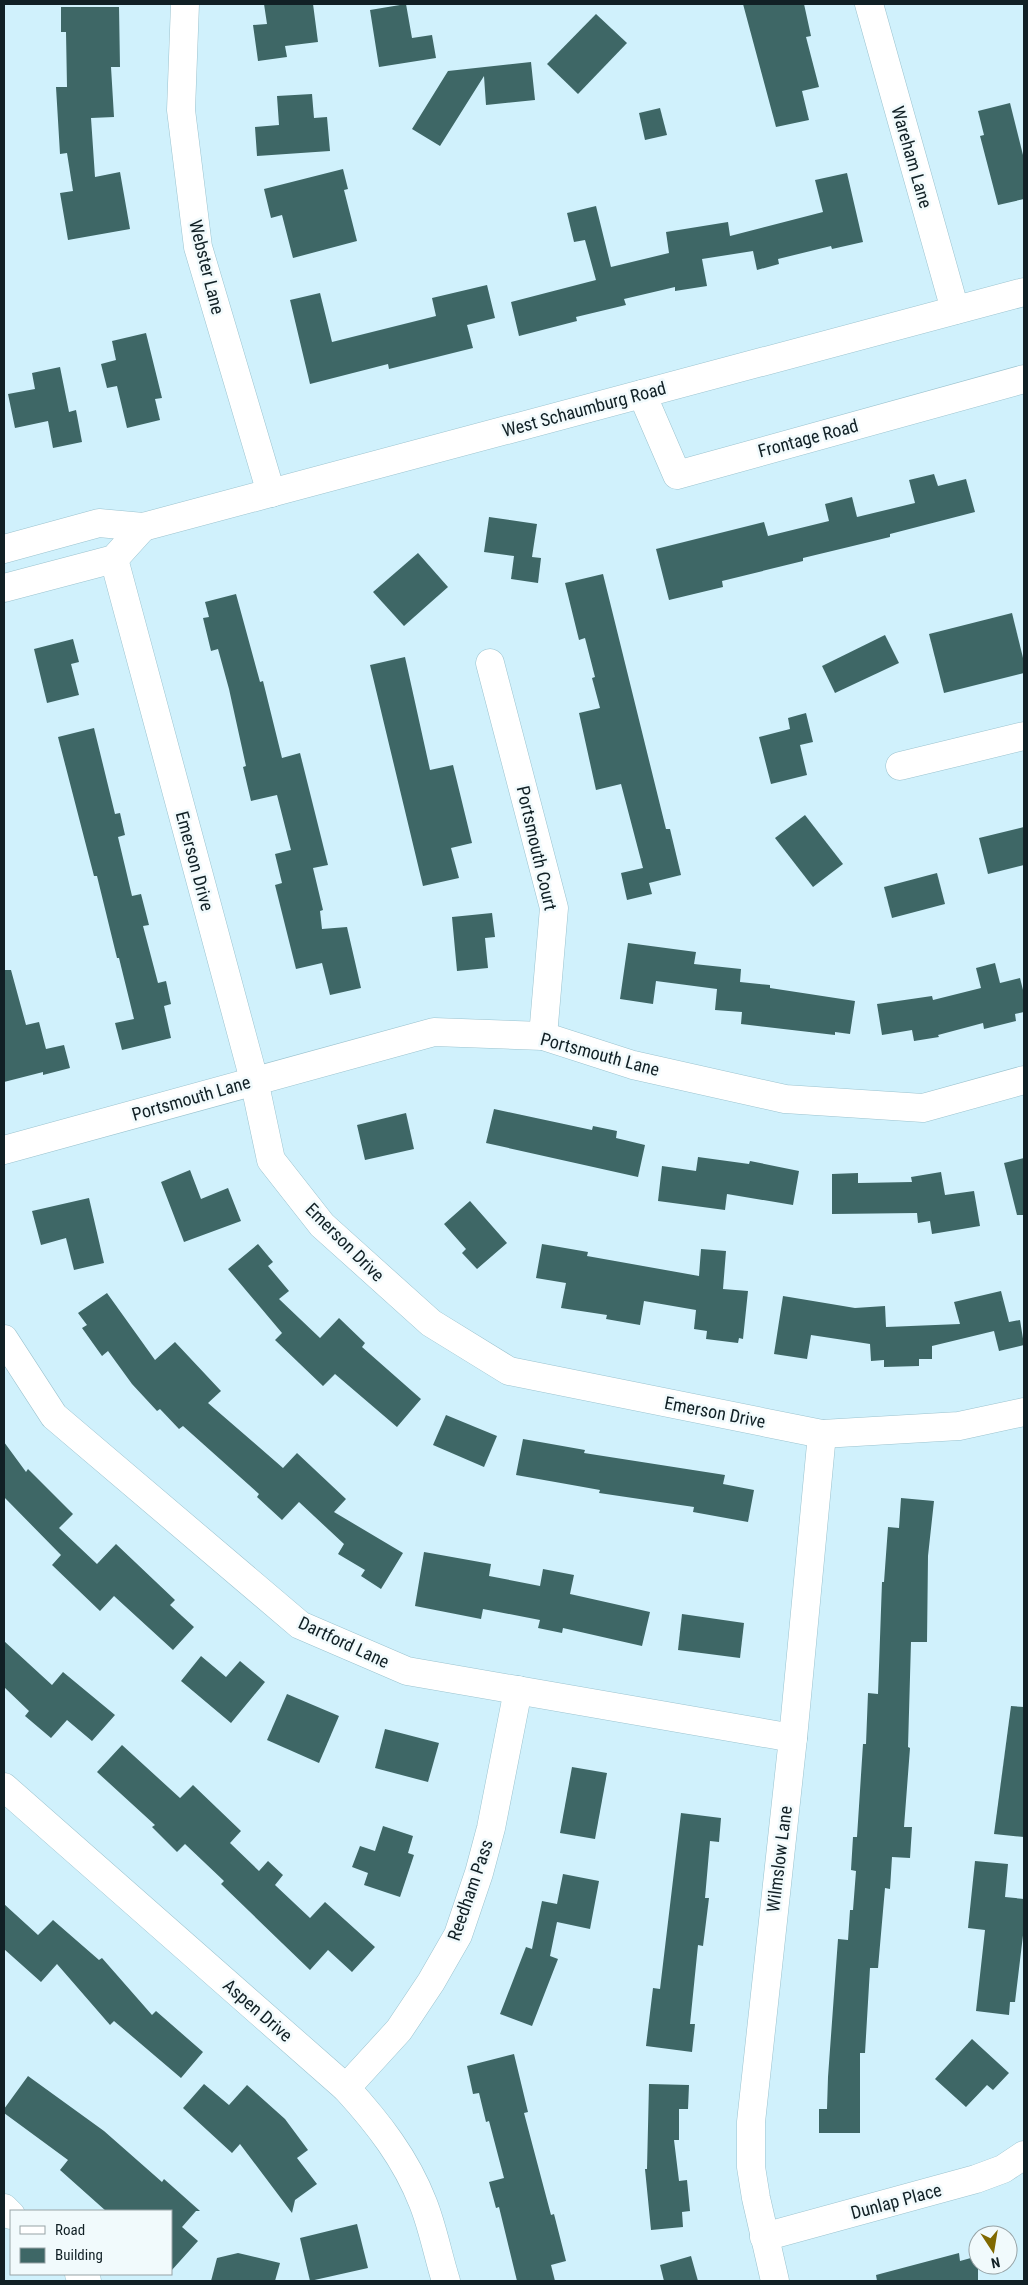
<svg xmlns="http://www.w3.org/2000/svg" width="1028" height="2285" viewBox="0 0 1028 2285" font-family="'Roboto Condensed',sans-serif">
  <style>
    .building { fill: #3e6766 }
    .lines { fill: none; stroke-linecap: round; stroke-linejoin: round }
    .minor-casing { stroke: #9bc3cf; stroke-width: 29 }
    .major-casing { stroke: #9bc3cf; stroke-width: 29 }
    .minor { stroke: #fff; stroke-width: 28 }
    .major { stroke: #fff; stroke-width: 28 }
    .labels { text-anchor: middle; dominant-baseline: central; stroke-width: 5; stroke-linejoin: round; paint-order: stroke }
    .street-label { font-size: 18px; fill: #112025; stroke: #f1fafc }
  </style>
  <rect width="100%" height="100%" fill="#d0f1fc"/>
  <g class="building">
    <path d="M 264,4 L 313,4 L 318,42 L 285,46 L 287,57 L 258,61 L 253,25 L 267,24 Z"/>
    <path d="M 406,4 L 412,38 L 432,35 L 436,58 L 379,67 L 370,10 Z"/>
    <path d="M 743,4 L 804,4 L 811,36 L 806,37 L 819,87 L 802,91 L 809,120 L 776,127 Z"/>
    <path d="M 61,7 L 119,7 L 120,67 L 111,67 L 114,117 L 91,118 L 95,177 L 120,172 L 130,229 L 68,240 L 60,193 L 73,191 L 67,153 L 60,154 L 56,87 L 67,87 L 66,32 L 61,32 Z"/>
    <path d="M 596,14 L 627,43 L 578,94 L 547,64 Z"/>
    <path d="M 531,62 L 535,100 L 486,105 L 484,76 L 440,146 L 412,129 L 448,71 Z"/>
    <path d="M 312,94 L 314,118 L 327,117 L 330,151 L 257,156 L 255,127 L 279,125 L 277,96 Z"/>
    <path d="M 1010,103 L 1024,159 L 1024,199 L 998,205 L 980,136 L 984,135 L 978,111 Z"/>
    <path d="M 660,108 L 667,135 L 645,140 L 639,113 Z"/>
    <path d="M 343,169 L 348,189 L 344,190 L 357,241 L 293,258 L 282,215 L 271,218 L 264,189 Z"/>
    <path d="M 847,173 L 863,242 L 832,249 L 831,246 L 778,259 L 779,264 L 757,270 L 753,251 L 702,259 L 707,286 L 675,291 L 675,287 L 624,299 L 626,305 L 576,317 L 577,321 L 519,336 L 511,302 L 596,280 L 585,240 L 574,242 L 567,213 L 596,206 L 611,267 L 669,253 L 666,232 L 728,222 L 730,236 L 823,212 L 815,180 Z"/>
    <path d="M 487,285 L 495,318 L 467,325 L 473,348 L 389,369 L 388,364 L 310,384 L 290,300 L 320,293 L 332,342 L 436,316 L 432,298 Z"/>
    <path d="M 146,333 L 162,398 L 155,399 L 160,420 L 127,428 L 117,386 L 107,388 L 101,364 L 116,360 L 112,341 Z"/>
    <path d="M 60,367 L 69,412 L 76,410 L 82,442 L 53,448 L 48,421 L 15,428 L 8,394 L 35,389 L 32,373 Z"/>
    <path d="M 934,474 L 938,486 L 966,479 L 975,512 L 890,534 L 890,537 L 803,558 L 803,561 L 722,581 L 723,587 L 669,600 L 656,549 L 764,522 L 768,536 L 829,521 L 825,504 L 852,497 L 857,517 L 915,503 L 909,480 Z"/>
    <path d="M 489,517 L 537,524 L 532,557 L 541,558 L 538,583 L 511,579 L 514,556 L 484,552 Z"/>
    <path d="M 418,553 L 448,587 L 404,626 L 373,592 Z"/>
    <path d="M 603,574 L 666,829 L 670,829 L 681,875 L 649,883 L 652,894 L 627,900 L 621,873 L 643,868 L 621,784 L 596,790 L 579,713 L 600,708 L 592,678 L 595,677 L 585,638 L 579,640 L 565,583 Z"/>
    <path d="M 236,594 L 260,682 L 263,681 L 282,758 L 300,753 L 328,865 L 313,868 L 323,910 L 320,911 L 322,929 L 347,927 L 361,988 L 330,995 L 322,963 L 296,969 L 275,885 L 282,883 L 275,854 L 291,850 L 277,795 L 251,801 L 243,767 L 246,766 L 229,689 L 218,649 L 211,651 L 203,618 L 209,617 L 205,602 Z"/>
    <path d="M 1012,613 L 1024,662 L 1024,673 L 944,693 L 929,634 Z"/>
    <path d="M 885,635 L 899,663 L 835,693 L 822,666 Z"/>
    <path d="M 73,639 L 79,662 L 71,664 L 79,695 L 47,703 L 34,649 Z"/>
    <path d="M 405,657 L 430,770 L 453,765 L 472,843 L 451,848 L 459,878 L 423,886 L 370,665 Z"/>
    <path d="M 806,713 L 813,742 L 800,745 L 807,775 L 771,784 L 759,737 L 790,729 L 788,718 Z"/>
    <path d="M 94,728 L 115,814 L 120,813 L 125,835 L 118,837 L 132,896 L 141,894 L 149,925 L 143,926 L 158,983 L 166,981 L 171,1004 L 164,1006 L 171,1038 L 122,1050 L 115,1023 L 134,1019 L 119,958 L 117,958 L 97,876 L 94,876 L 58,737 Z"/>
    <path d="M 805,815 L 843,864 L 813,887 L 775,838 Z"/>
    <path d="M 1024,827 L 1024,865 L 988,874 L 979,838 Z"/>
    <path d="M 937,873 L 945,904 L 892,918 L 884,887 Z"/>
    <path d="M 492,913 L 495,937 L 485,938 L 488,968 L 457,971 L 452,917 Z"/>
    <path d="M 628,943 L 696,952 L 694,964 L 741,969 L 740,982 L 770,985 L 770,988 L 855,1001 L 850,1034 L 835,1032 L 835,1035 L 741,1024 L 742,1012 L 715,1010 L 717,989 L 656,981 L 653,1004 L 620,999 Z"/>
    <path d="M 995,963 L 1000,983 L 1020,978 L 1024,994 L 1024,1012 L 1015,1014 L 1016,1021 L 984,1029 L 983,1023 L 938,1035 L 939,1037 L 914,1041 L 912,1030 L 882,1035 L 877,1004 L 932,996 L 933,1000 L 981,988 L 976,968 Z"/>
    <path d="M 4,970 L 11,970 L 26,1025 L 39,1022 L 46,1049 L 64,1045 L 70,1068 L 43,1075 L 43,1072 L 4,1082 Z"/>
    <path d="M 494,1109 L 592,1130 L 593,1126 L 617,1131 L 616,1138 L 645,1145 L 638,1177 L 486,1143 Z"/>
    <path d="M 406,1113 L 414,1149 L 365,1160 L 357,1125 Z"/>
    <path d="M 698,1157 L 749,1164 L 750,1161 L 799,1171 L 793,1205 L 727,1194 L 725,1210 L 658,1201 L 662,1166 L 696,1171 Z"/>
    <path d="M 1024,1158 L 1024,1215 L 1017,1215 L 1004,1163 Z"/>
    <path d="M 190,1170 L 201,1199 L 228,1188 L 241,1221 L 184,1242 L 161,1182 Z"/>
    <path d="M 941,1172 L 945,1195 L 974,1191 L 980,1226 L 932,1234 L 930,1221 L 918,1223 L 917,1213 L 832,1214 L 832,1174 L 858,1173 L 858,1183 L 912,1182 L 911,1177 Z"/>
    <path d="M 89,1198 L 104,1263 L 74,1270 L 66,1238 L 41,1245 L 32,1211 Z"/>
    <path d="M 470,1201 L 507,1243 L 477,1269 L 462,1253 L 466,1249 L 444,1224 Z"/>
    <path d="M 258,1244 L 273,1262 L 268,1266 L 289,1291 L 279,1299 L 320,1338 L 339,1318 L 365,1343 L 362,1347 L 421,1399 L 397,1427 L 335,1374 L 323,1386 L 275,1340 L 282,1333 L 228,1269 Z"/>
    <path d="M 542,1244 L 588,1252 L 587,1256 L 699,1276 L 701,1249 L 726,1251 L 723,1289 L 748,1291 L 743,1339 L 739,1338 L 738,1343 L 706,1339 L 707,1331 L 694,1329 L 696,1310 L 644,1301 L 640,1325 L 606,1319 L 607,1315 L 561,1308 L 566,1283 L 536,1278 Z"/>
    <path d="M 1001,1291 L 1009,1322 L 1020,1320 L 1024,1345 L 999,1351 L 994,1331 L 932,1346 L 932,1359 L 919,1359 L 919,1366 L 884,1367 L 884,1360 L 871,1361 L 870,1344 L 811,1335 L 807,1359 L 774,1354 L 783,1296 L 855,1308 L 885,1306 L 886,1327 L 960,1324 L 954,1302 Z"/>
    <path d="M 107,1293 L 155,1360 L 175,1342 L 221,1391 L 208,1403 L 283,1468 L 297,1453 L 346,1499 L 334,1512 L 403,1553 L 381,1589 L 361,1576 L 365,1570 L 338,1554 L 344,1544 L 299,1502 L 282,1520 L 257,1497 L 259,1494 L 183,1426 L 179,1429 L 160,1409 L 157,1411 L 132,1384 L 108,1351 L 102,1356 L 82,1328 L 87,1325 L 78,1313 Z"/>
    <path d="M 446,1415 L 497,1436 L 484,1467 L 433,1445 Z"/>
    <path d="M 523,1439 L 585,1450 L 584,1453 L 725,1475 L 723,1484 L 754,1490 L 748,1522 L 693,1512 L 694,1507 L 599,1493 L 600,1490 L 516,1475 Z"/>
    <path d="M 4,1442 L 26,1472 L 28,1469 L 73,1514 L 59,1528 L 97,1564 L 116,1544 L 175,1600 L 170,1605 L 194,1627 L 173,1650 L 114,1596 L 100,1611 L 52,1565 L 61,1555 L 4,1497 Z"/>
    <path d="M 901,1498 L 934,1501 L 928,1556 L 927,1642 L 911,1642 L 908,1747 L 910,1748 L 904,1827 L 912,1827 L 910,1858 L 892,1857 L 890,1889 L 885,1888 L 878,1968 L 870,1968 L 865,2053 L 860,2053 L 860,2133 L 819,2133 L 819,2109 L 827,2109 L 828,2077 L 838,1939 L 848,1940 L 850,1910 L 853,1910 L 856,1871 L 851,1870 L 853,1837 L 857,1837 L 863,1744 L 866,1744 L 868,1693 L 878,1694 L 882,1582 L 884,1582 L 888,1527 L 899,1528 Z"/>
    <path d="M 424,1552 L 491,1564 L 489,1576 L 540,1586 L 543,1569 L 574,1575 L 570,1594 L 650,1612 L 642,1646 L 563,1628 L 562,1633 L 538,1628 L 540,1620 L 483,1609 L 481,1619 L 415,1606 Z"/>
    <path d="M 682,1614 L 744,1623 L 740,1658 L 678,1650 Z"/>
    <path d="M 4,1641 L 52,1685 L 63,1672 L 115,1715 L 92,1741 L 67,1720 L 51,1738 L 25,1716 L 29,1711 L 4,1687 Z"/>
    <path d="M 201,1656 L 226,1677 L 240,1661 L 265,1682 L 231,1723 L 181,1681 Z"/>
    <path d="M 287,1694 L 339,1716 L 319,1763 L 267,1740 Z"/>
    <path d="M 1011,1706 L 1024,1707 L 1024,1837 L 994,1834 Z"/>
    <path d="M 385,1729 L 439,1743 L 428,1782 L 375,1768 Z"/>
    <path d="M 122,1745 L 180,1798 L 193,1785 L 241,1831 L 230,1843 L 259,1871 L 268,1861 L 283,1875 L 275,1885 L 310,1918 L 325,1902 L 375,1947 L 352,1972 L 328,1950 L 310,1970 L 221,1884 L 224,1881 L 185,1844 L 177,1852 L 152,1827 L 155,1825 L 97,1772 Z"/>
    <path d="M 572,1767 L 607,1773 L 595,1839 L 560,1833 Z"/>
    <path d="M 681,1813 L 721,1818 L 719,1842 L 710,1841 L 705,1898 L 709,1898 L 703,1946 L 698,1945 L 690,2024 L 695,2024 L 692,2052 L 646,2046 L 653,1988 L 660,1989 Z"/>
    <path d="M 383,1826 L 413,1836 L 408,1853 L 414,1855 L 400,1897 L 364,1885 L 368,1873 L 352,1867 L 360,1846 L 375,1851 Z"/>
    <path d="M 975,1861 L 1008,1864 L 1005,1897 L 1024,1899 L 1024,1927 L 1015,2002 L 1010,2002 L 1009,2015 L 976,2011 L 985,1930 L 968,1928 Z"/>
    <path d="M 563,1874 L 599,1881 L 590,1929 L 557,1922 L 550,1956 L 558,1959 L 532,2026 L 500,2014 L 526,1947 L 532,1949 L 542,1901 L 557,1904 Z"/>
    <path d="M 4,1904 L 38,1935 L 53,1920 L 99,1960 L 102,1958 L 152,2015 L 156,2011 L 203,2052 L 181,2078 L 114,2021 L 110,2025 L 57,1964 L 41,1982 L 4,1949 Z"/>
    <path d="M 972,2039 L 1009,2073 L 993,2090 L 987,2085 L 966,2107 L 935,2079 Z"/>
    <path d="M 514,2054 L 528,2112 L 524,2113 L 551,2215 L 554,2214 L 566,2261 L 551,2265 L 555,2281 L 517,2281 L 499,2207 L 496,2208 L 489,2182 L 504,2178 L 489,2121 L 486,2122 L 479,2093 L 473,2094 L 467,2066 Z"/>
    <path d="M 28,2076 L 104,2131 L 162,2182 L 164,2179 L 200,2211 L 196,2211 L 182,2227 L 198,2241 L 171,2271 L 171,2211 L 106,2211 L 60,2170 L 68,2160 L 4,2113 L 4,2109 Z"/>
    <path d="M 204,2084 L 229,2105 L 247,2085 L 285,2119 L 308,2150 L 297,2158 L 317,2184 L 295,2200 L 292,2213 L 240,2144 L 232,2153 L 183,2108 Z"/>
    <path d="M 649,2084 L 689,2085 L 688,2109 L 679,2109 L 679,2140 L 674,2140 L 679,2181 L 687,2180 L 690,2211 L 682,2212 L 683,2227 L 651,2230 L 645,2169 L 647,2169 Z"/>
    <path d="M 357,2224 L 368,2268 L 310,2281 L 300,2238 Z"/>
    <path d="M 238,2253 L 280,2263 L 275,2281 L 211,2281 L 217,2258 Z"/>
    <path d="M 959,2253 L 960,2261 L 978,2256 L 978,2281 L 877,2281 L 876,2275 Z"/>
    <path d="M 691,2256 L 698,2281 L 664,2281 L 660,2265 Z"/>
  </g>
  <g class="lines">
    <g class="minor-casing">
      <g id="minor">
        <path d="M 185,4 L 181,110 L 198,247 L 271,493"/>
        <path d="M 869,4 L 955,310"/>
        <path d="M 642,394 L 677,475 L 1024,379"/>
        <path d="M 114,559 L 254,1080 L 271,1160 L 322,1225 L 431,1323 L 509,1371 L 822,1434 L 959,1426 L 1024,1412"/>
        <path d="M 490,663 L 554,908 L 543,1036"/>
        <path d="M 900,766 L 1024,736"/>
        <path d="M 4,1150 L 434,1032 L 543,1036 L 633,1065 L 785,1099 L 923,1108 L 1024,1080"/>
        <path d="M 4,1339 L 54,1416 L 300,1625 L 407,1671 L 793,1738"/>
        <path d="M 4,1787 L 346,2088 C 378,2123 406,2159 423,2203 C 433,2228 438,2256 446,2281"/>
        <path d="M 346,2088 L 399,2030 L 431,1982 L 458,1935 L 479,1873 L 491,1828 L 518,1690"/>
        <path d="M 4,2208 L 11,2215"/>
        <path d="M 764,2237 L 976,2179 L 1003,2169 L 1024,2155"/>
        <path d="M 79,2274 L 87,2281"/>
        <path d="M 775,2281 L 756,2198 L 751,2167 L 751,2122 L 793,1738 L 822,1434"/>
      </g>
    </g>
    <g class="major-casing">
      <g id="major">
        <path d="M 4,549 L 99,523 L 143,527 L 1024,292"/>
        <path d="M 4,588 L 114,559 L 143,527"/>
      </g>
    </g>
    <use href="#minor" class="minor"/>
    <use href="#major" class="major"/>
  </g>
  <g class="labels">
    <g class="street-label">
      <text transform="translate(912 157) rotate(74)">Wareham Lane</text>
      <text transform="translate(207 267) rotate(76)">Webster Lane</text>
      <text transform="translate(584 409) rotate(-15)">West Schaumburg Road</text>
      <text transform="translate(808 438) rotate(-15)">Frontage Road</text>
      <text transform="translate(537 848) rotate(77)">Portsmouth Court</text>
      <text transform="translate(195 861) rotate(75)">Emerson Drive</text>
      <text transform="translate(600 1054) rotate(15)">Portsmouth Lane</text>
      <text transform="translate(191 1098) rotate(-16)">Portsmouth Lane</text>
      <text transform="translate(345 1242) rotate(45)">Emerson Drive</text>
      <text transform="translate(715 1412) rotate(11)">Emerson Drive</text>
      <text transform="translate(344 1642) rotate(25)">Dartford Lane</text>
      <text transform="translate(779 1859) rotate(-83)">Wilmslow Lane</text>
      <text transform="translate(470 1890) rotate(-71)">Reedham Pass</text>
      <text transform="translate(258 2010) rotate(41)">Aspen Drive</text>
      <text transform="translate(896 2201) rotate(-15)">Dunlap Place</text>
    </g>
  </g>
  <rect width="1028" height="2285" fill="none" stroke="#112025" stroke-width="10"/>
  <rect x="10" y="2210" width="162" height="65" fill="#f1fafc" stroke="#97a3a6"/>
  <rect x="20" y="2226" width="25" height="8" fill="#ffffff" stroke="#97a3a6"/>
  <text x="55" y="2235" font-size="15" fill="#112025">Road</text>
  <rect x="20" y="2248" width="25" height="15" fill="#3e6766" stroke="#97a3a6"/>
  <text x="55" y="2260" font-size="15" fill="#112025">Building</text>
  <g transform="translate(993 2250) rotate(168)"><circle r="24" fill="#f1fafc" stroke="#97a3a6"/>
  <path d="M0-4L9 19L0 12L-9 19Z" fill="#806901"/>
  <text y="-8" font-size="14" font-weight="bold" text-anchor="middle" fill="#112025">N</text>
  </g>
</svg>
